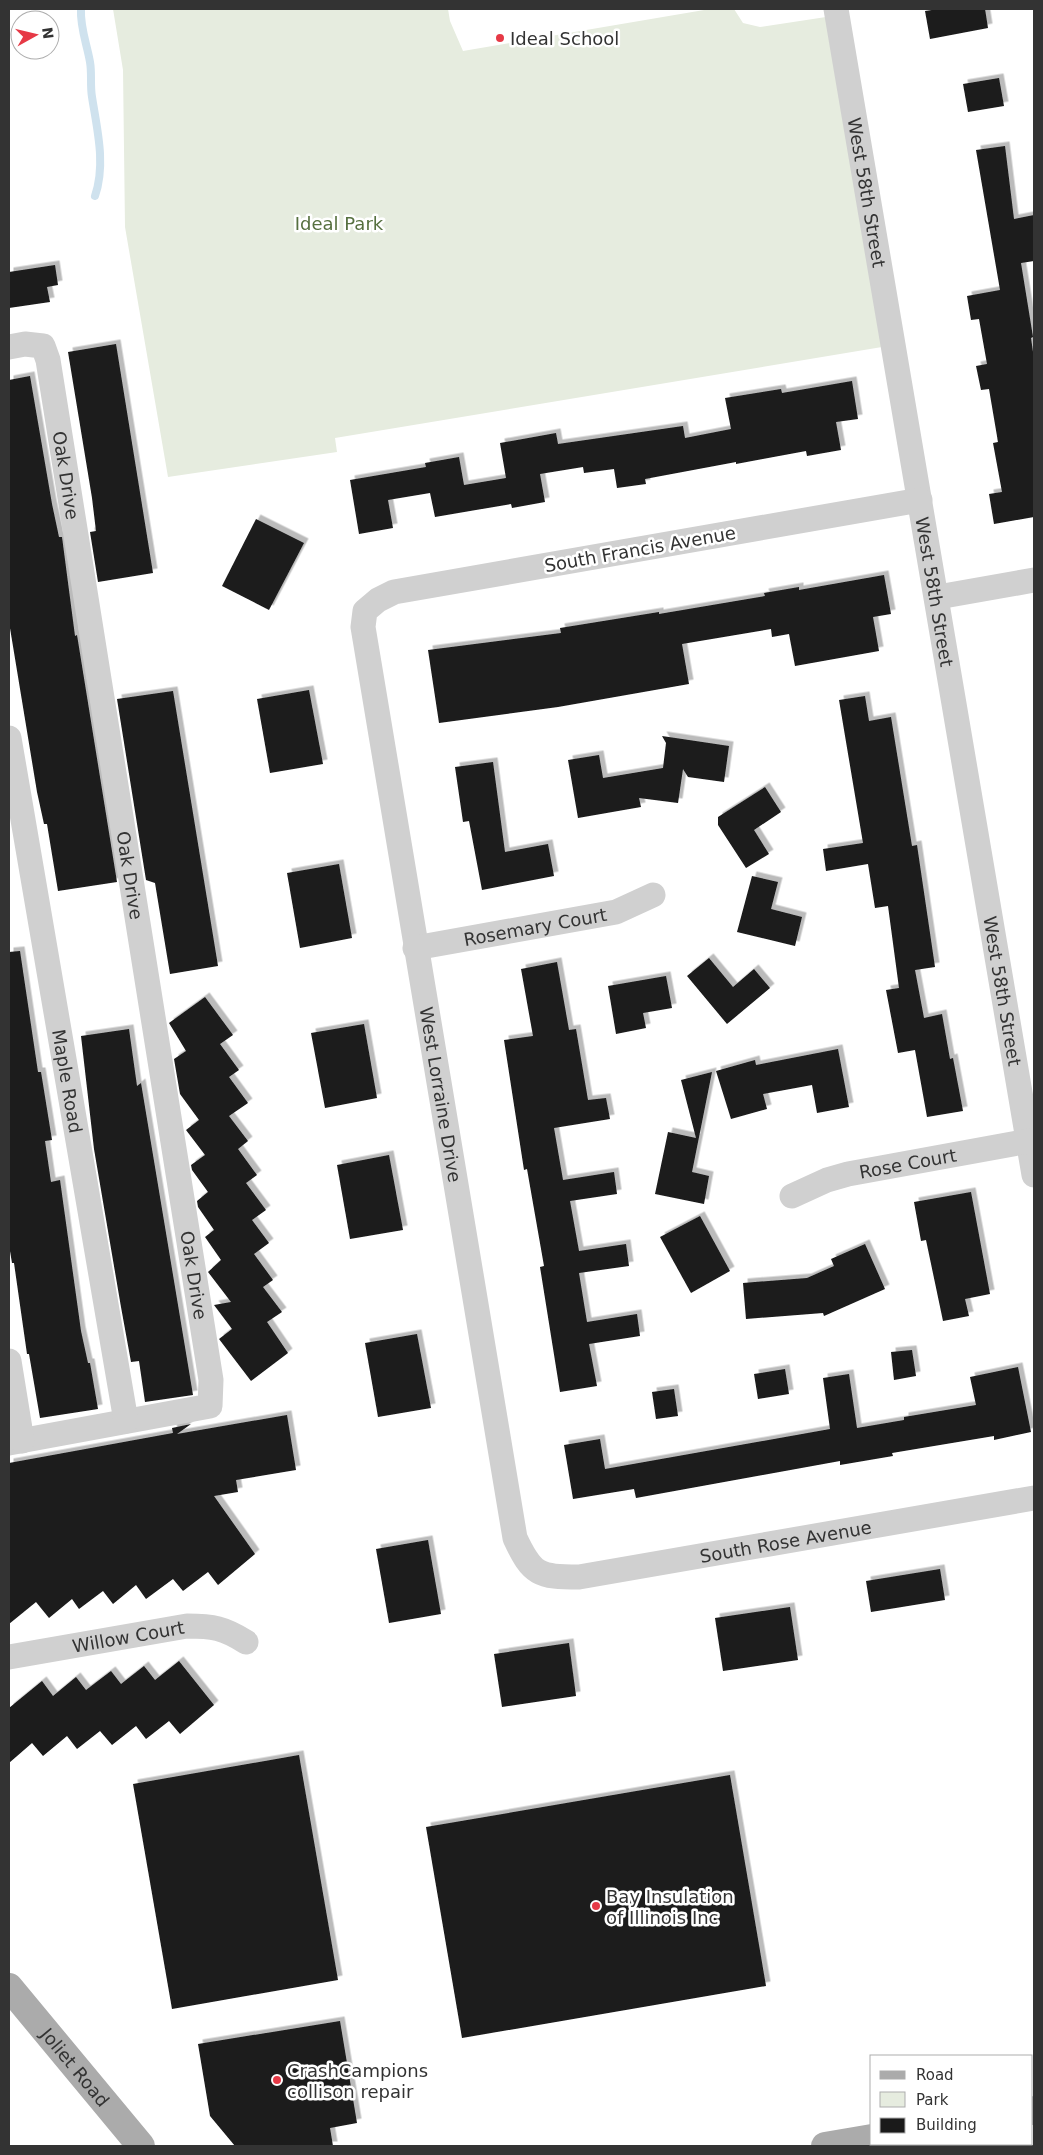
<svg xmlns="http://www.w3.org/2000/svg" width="1043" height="2155" viewBox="0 0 1043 2155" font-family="'DejaVu Sans',sans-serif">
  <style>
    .green { fill: #e6ecdf }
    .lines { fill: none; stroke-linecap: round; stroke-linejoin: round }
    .stream { stroke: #cfe2ee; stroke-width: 8 }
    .building { fill: #1a1a1a; filter: url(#shadow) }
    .street { stroke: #d0d0d0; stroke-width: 25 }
    .primary { stroke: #ababab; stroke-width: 28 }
    .poi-dot { fill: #e63946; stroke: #fff; stroke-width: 2 }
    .labels { text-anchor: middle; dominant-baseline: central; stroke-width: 5; stroke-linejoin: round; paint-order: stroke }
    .poi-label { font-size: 18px; fill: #333; stroke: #fff; text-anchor: start }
    .street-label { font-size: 18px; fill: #333; stroke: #fff }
    .park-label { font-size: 18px; fill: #56703f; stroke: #fff }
  </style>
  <defs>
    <filter id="shadow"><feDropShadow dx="4.5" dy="-4.5" stdDeviation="0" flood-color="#0004"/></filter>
  </defs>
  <rect width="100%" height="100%" fill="#fff"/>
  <path class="green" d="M 113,9 L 448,9 L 450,21 L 463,51 L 710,9 L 734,9 L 743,23 L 760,27 L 826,17 L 882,347 L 335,438 L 337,452 L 168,477 L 125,227 L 123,70 Z"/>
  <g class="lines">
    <path class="stream" d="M 81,9 C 80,28 87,44 90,62 C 92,73 90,85 92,97 C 97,129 106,164 95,196"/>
  </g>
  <g class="building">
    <path d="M 939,9 L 985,9 L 988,28 L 930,39 L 925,11 Z"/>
    <path d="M 999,78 L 1004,106 L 968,112 L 963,84 Z"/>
    <path d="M 1005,146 L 1014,219 L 1034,215 L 1034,261 L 1021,263 L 1033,337 L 1031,338 L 1034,359 L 1034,517 L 994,524 L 989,494 L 1002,492 L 993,443 L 998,442 L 989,389 L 981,390 L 976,366 L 987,364 L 979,319 L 971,320 L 967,296 L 1000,290 L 976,150 Z"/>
    <path d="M 55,265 L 58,285 L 47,287 L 50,302 L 9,308 L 9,272 Z"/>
    <path d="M 116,344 L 153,573 L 98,582 L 90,532 L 96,531 L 92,498 L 68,352 Z"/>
    <path d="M 30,376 L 52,504 L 59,537 L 62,537 L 75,636 L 77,635 L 117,882 L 58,891 L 47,824 L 44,824 L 37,792 L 9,622 L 9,380 Z"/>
    <path d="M 852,381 L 858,419 L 836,422 L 841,450 L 807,456 L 806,451 L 736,464 L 736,462 L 645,479 L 646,484 L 617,488 L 614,469 L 584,473 L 583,467 L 540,474 L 545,502 L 512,508 L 511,504 L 435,517 L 430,493 L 388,500 L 393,528 L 359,534 L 350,480 L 426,467 L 425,463 L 459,457 L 464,485 L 506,478 L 500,443 L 556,433 L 558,444 L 683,426 L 685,438 L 731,429 L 725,398 L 781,389 L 782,393 Z"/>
    <path d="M 256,519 L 304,543 L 269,610 L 222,586 Z"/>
    <path d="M 884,575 L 891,614 L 873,617 L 879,651 L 795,666 L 789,634 L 772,637 L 771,629 L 682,644 L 689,684 L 558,707 L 439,723 L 428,650 L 561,633 L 560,628 L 659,612 L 659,614 L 765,596 L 764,593 L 799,587 L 799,590 Z"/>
    <path d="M 309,690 L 323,764 L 270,773 L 257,699 Z"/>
    <path d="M 173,691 L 218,966 L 170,974 L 155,883 L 146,880 L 117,699 Z"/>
    <path d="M 865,696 L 869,721 L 891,717 L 912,846 L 917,845 L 935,967 L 915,970 L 924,1018 L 942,1014 L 950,1059 L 953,1058 L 963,1111 L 927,1117 L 915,1050 L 898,1053 L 886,990 L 899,988 L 888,906 L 875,908 L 868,864 L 826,871 L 823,849 L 863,843 L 839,700 Z"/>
    <path d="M 662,736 L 729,746 L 724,782 L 688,777 L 683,769 L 678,803 L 639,798 L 641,807 L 578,818 L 568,760 L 599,755 L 603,778 L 663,768 L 666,743 Z"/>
    <path d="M 493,762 L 505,852 L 548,844 L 554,876 L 482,890 L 469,821 L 463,822 L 455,767 Z"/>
    <path d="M 765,787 L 781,812 L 754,830 L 769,854 L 746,868 L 718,825 L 718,817 Z"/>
    <path d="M 339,864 L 352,938 L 300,948 L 287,873 Z"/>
    <path d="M 752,876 L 778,882 L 771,909 L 802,917 L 795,946 L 737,932 Z"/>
    <path d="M 20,951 L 38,1072 L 41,1072 L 52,1140 L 45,1141 L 51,1182 L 60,1180 L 81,1331 L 88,1363 L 90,1363 L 98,1409 L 40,1418 L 29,1354 L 27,1354 L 14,1263 L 12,1263 L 9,1245 L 9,952 Z"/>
    <path d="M 709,958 L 733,987 L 754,969 L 770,988 L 727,1024 L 687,976 Z"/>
    <path d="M 557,962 L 569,1030 L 576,1029 L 588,1100 L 606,1098 L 610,1119 L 554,1128 L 563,1180 L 614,1172 L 617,1194 L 570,1201 L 579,1251 L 626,1244 L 629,1266 L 579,1273 L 587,1322 L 637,1314 L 640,1336 L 589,1344 L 597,1386 L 560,1392 L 540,1267 L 544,1266 L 527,1169 L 524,1170 L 504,1040 L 533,1036 L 521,969 Z"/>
    <path d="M 666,976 L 672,1008 L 643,1013 L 646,1028 L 616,1034 L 608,986 Z"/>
    <path d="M 205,997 L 233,1035 L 220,1044 L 239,1070 L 229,1077 L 248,1103 L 229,1116 L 248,1141 L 238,1149 L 257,1175 L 246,1183 L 266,1210 L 252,1220 L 269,1243 L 254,1254 L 273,1280 L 263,1287 L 282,1312 L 267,1322 L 288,1353 L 251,1381 L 219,1339 L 232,1329 L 214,1305 L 231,1302 L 208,1272 L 221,1260 L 205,1237 L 214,1230 L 198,1207 L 197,1201 L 208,1192 L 192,1170 L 191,1165 L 205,1155 L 186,1130 L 199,1120 L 180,1094 L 174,1059 L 186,1051 L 169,1023 Z"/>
    <path d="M 364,1024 L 377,1098 L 325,1108 L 311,1033 Z"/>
    <path d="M 129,1029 L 137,1086 L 141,1083 L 193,1395 L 145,1402 L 139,1361 L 131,1362 L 121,1307 L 94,1149 L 81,1036 Z"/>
    <path d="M 838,1049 L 849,1107 L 817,1113 L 812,1085 L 763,1094 L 767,1109 L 731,1119 L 716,1071 L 755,1060 L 756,1065 Z"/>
    <path d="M 712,1072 L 692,1172 L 709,1176 L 704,1204 L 655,1194 L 668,1132 L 696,1138 L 681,1080 Z"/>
    <path d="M 389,1155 L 403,1230 L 350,1239 L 337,1165 Z"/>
    <path d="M 971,1192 L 990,1294 L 965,1299 L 969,1316 L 943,1321 L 926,1240 L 921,1241 L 914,1202 Z"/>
    <path d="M 700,1216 L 730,1271 L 691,1293 L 660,1237 Z"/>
    <path d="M 865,1244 L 885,1289 L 824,1316 L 823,1313 L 746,1319 L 743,1283 L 807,1278 L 834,1266 L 831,1259 Z"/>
    <path d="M 417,1334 L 431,1408 L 378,1417 L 365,1343 Z"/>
    <path d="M 912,1350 L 916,1376 L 894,1380 L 891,1352 Z"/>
    <path d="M 1018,1367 L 1031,1432 L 994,1440 L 994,1436 L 892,1453 L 893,1456 L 840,1465 L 840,1461 L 636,1498 L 634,1489 L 573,1499 L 564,1445 L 600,1439 L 605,1469 L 830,1429 L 823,1378 L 849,1374 L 857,1428 L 904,1420 L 904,1417 L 976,1405 L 970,1377 Z"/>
    <path d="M 785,1369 L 789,1394 L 758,1399 L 754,1374 Z"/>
    <path d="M 674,1389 L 678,1416 L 656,1419 L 652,1392 Z"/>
    <path d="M 287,1415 L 296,1470 L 236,1480 L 238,1492 L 214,1496 L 255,1554 L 218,1585 L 208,1572 L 183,1591 L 173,1579 L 146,1599 L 136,1585 L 113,1604 L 103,1591 L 79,1609 L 72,1599 L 49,1618 L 36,1602 L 9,1624 L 9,1463 L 173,1433 L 172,1428 L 191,1424 L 177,1434 Z"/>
    <path d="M 428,1540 L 441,1614 L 389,1623 L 376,1549 Z"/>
    <path d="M 940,1569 L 945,1600 L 871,1612 L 866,1581 Z"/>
    <path d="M 790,1607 L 798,1660 L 723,1671 L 715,1618 Z"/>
    <path d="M 569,1643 L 576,1696 L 502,1707 L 494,1654 Z"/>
    <path d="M 179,1661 L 214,1705 L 180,1734 L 169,1721 L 146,1739 L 136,1726 L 112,1745 L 100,1731 L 77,1749 L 67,1736 L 43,1756 L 32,1743 L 9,1763 L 9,1708 L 42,1681 L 53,1696 L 76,1677 L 86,1690 L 111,1671 L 121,1684 L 144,1666 L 155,1680 Z"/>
    <path d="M 299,1755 L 338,1980 L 172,2009 L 133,1784 Z"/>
    <path d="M 730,1775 L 766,1986 L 462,2038 L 426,1827 Z"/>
    <path d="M 340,2021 L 357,2123 L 330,2128 L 333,2146 L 235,2146 L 210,2116 L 198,2044 Z"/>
  </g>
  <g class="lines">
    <g class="street">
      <path id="s1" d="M 836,9 L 1034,1175"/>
      <path id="s2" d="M 9,347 L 25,344 L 43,346 L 48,360 L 211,1380 L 210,1406 L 9,1443"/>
      <path id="s3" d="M 920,500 L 394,592 L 378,600 L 365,611 L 363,627 L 515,1538 C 532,1575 539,1577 579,1577 L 1034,1498"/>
      <path d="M 938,597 L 1034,580"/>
      <path id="s4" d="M 9,738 L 126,1421"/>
      <path id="s5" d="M 415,948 L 616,912 L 653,895"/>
      <path id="s6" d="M 792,1196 L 827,1180 L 848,1174 L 1029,1141"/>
      <path d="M 9,1361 L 22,1441"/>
      <path id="s7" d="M 9,1657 L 187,1626 C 213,1626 224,1628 246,1642"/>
    </g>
    <g class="primary">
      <path id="s8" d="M 9,1987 L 141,2146"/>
      <path d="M 1032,2111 L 1034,2110"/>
      <path d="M 825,2146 L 872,2138"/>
    </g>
  </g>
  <g class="poi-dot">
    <circle cx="500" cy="38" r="5"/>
    <circle cx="596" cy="1906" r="5"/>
    <circle cx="277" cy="2080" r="5"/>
  </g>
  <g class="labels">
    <g class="poi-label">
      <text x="510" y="38">Ideal School</text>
      <text x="606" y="1896">Bay Insulation<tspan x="606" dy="21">of Illinois Inc</tspan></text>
      <text x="287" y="2070">CrashCampions<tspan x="287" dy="21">collison repair</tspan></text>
    </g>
    <g class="street-label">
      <text stroke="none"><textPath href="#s1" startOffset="186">West 58th Street</textPath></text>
      <text stroke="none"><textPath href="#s2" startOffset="166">Oak Drive</textPath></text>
      <text transform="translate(640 549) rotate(-10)">South Francis Avenue</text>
      <text stroke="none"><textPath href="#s1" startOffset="591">West 58th Street</textPath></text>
      <text stroke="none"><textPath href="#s2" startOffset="571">Oak Drive</textPath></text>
      <text stroke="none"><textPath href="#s5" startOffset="122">Rosemary Court</textPath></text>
      <text stroke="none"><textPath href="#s1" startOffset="996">West 58th Street</textPath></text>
      <text stroke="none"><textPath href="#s4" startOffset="348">Maple Road</textPath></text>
      <text stroke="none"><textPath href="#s3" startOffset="1059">West Lorraine Drive</textPath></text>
      <text stroke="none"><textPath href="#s6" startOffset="121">Rose Court</textPath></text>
      <text stroke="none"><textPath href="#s2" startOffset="976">Oak Drive</textPath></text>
      <text stroke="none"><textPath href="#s3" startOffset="1801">South Rose Avenue</textPath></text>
      <text stroke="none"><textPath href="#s7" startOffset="121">Willow Court</textPath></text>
      <text stroke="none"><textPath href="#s8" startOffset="104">Joliet Road</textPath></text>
    </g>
    <g class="park-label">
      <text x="339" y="223">Ideal Park</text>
    </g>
  </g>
  <rect width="1043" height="2155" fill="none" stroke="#333333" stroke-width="20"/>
  <rect x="870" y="2055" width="162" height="90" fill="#ffffff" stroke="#adadad"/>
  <rect x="880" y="2071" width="25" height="8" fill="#ababab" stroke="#adadad"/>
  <text x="916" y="2080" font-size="15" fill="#333333">Road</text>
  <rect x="880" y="2092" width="25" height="15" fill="#e6ecdf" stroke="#adadad"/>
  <text x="916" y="2105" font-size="15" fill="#333333">Park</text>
  <rect x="880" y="2118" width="25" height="15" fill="#1a1a1a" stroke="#adadad"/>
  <text x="916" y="2130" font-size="15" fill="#333333">Building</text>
  <g transform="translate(35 35) rotate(82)"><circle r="24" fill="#ffffff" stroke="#adadad"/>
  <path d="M0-4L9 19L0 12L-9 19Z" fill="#e63946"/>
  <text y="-8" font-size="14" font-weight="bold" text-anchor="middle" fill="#333333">N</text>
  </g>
</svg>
